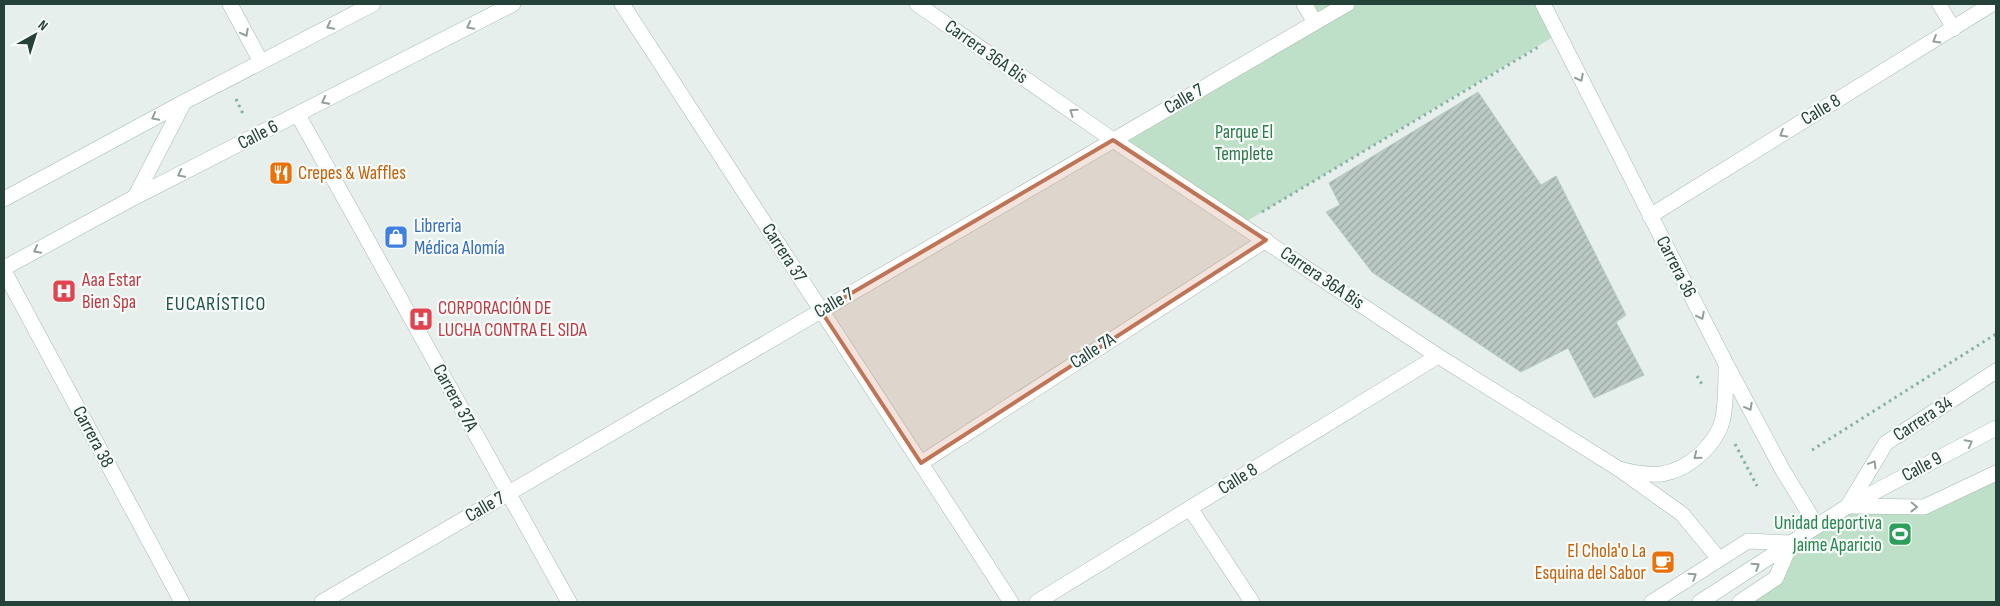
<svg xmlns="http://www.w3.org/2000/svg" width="2000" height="606" viewBox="0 0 2000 606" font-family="'Sofia Sans Condensed',sans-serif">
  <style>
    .green { fill: #bfe0c8 }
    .building { fill: url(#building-hatch); stroke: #b8c9c2 }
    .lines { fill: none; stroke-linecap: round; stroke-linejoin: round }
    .lane-casing { stroke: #a8b8b2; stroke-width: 15 }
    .street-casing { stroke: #a8b8b2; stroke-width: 16 }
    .secondary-casing { stroke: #a4bbb3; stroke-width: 16 }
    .path { stroke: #86b3a5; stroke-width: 3; stroke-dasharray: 2.5 4; stroke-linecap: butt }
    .lane { stroke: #fff; stroke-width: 14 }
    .street { stroke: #fff; stroke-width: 15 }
    .secondary { stroke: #fff; stroke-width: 15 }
    .oneway { stroke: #92a09c }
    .marked { fill: #c07456; fill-opacity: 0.2; stroke: #c07456; stroke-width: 4; stroke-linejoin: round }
    .labels { text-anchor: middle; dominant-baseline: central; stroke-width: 4.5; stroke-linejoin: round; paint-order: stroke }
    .street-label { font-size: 19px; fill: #24423a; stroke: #f7fbf9 }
    .park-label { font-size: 19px; fill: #2d7a4b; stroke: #f7fbf9 }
    .food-label { font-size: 19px; fill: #c56008; stroke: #f7fbf9; text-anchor: start }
    .shop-label { font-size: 19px; fill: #366cbe; stroke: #f7fbf9; text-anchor: start }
    .health-label { font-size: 19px; fill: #be3a42; stroke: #f7fbf9; text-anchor: start }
    .leisure-label { font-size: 19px; fill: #27864d; stroke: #f7fbf9; text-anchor: end }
    .neighbourhood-label { font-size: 20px; letter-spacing: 1px; fill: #1f5548; stroke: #f7fbf9 }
  </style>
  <defs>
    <pattern id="building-hatch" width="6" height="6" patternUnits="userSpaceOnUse" patternTransform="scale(1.25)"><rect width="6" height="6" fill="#bbcac4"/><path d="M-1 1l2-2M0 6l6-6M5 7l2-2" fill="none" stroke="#98a6a0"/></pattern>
  </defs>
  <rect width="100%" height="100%" fill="#e6efeb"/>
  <g class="green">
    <path d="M 1304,4 L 1543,4 L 1558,34 L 1242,224 L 1113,140 L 1315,23 Z"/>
    <path d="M 1996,473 L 1996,602 L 1740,602 L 1776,578 L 1791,543 L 1848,506 L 1924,507 Z"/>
  </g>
  <path class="building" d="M 1478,92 L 1541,185 L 1556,176 L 1626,315 L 1616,322 L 1644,375 L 1594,398 L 1568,348 L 1521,372 L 1372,272 L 1326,212 L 1340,205 L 1329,183 Z"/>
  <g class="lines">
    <g class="lane-casing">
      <path id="lane" d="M 1939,4 L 1954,29"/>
    </g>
    <g class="street-casing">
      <g id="street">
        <path d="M 230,4 L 261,62"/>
        <path d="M 622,4 L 1011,602"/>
        <path d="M 917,4 L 1113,140 L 1438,356 L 1619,469 L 1682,514 L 1719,559"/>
        <path d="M 1304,4 L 1315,22"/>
        <path d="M 298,115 L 569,602"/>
        <path d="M 1650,216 L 1992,4"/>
        <path d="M 4,271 L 182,602"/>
        <path d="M 921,463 L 1266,240"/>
        <path d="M 1190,508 L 1252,602"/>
        <path d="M 322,602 L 1347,4"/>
        <path d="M 1037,602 L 1438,356"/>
        <path d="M 1652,602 L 1748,541 L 1791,543"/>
      </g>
    </g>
    <g class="secondary-casing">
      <g id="secondary">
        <path d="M 1543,4 L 1726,364 L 1782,469 L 1817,526"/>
        <path d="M 135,197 L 184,102"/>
        <path d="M 4,199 L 184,102 L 373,4"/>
        <path d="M 4,268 L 135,197 L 513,4"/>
        <path d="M 1619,469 C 1633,473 1646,475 1661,474 C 1688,470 1717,445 1723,418 C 1726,401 1726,385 1726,368"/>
        <path d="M 1849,504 L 1886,443 L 1996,371"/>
        <path d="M 1850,506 L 1924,507 L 1996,473"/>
        <path d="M 1700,602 L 1848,506 L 1996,428"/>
        <path d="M 1740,602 L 1776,578 L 1791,543"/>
      </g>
    </g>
    <g class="path">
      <path d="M 236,99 L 244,116"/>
      <path d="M 1262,212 L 1540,46"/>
      <path d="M 1697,376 L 1703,386"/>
      <path d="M 1735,444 L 1757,486"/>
      <path d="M 1812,450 L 1996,334"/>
    </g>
    <use href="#lane" class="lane"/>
    <use href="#street" class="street"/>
    <use href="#secondary" class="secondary"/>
  </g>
  <defs><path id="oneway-chevron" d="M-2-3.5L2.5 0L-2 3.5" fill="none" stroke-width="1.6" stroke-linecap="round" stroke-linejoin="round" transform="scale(1.25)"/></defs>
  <g class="oneway">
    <use href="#oneway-chevron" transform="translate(330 26) rotate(153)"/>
    <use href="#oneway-chevron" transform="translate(470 26) rotate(153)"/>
    <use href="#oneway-chevron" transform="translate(245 33) rotate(62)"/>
    <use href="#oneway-chevron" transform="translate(1936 40) rotate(149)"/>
    <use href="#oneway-chevron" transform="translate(1580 78) rotate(63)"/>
    <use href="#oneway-chevron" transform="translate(325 101) rotate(153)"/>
    <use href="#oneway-chevron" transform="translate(1073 112) rotate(-145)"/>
    <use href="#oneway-chevron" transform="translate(155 117) rotate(152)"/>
    <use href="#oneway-chevron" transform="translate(1783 134) rotate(149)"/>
    <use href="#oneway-chevron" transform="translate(181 174) rotate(153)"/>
    <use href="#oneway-chevron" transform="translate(37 250) rotate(152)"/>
    <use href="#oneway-chevron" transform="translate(1701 316) rotate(63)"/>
    <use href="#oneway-chevron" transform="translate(1749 407) rotate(62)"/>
    <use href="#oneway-chevron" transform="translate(1969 443) rotate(-28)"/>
    <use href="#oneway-chevron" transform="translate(1697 456) rotate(141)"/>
    <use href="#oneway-chevron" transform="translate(1873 464) rotate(-59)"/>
    <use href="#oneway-chevron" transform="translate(1914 507) rotate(1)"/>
    <use href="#oneway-chevron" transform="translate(1756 566) rotate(-33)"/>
    <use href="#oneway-chevron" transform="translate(1693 576) rotate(-33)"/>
  </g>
  <path class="marked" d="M 1113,140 L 1266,240 L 921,463 L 821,311 Z"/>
  <defs>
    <g id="restaurant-square" transform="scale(1.25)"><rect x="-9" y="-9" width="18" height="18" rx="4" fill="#e8710a" stroke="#f7fbf9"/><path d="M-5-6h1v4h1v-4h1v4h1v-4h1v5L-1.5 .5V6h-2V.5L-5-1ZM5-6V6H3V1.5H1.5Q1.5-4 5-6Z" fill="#fff"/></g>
    <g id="shop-square" transform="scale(1.25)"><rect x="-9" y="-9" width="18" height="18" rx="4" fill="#3f7fe0" stroke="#f7fbf9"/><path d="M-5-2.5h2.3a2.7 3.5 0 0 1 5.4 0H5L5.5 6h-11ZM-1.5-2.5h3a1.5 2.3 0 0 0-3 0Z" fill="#fff"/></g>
    <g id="hospital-square" transform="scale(1.25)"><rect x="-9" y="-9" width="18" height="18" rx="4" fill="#e0444e" stroke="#f7fbf9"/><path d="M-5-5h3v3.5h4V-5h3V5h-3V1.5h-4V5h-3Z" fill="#fff"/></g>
    <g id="stadium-square" transform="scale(1.25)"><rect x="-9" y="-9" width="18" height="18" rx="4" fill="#2e9e5b" stroke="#f7fbf9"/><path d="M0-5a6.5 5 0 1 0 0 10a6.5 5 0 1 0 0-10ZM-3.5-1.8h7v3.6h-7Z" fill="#fff"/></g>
    <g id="cafe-square" transform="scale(1.25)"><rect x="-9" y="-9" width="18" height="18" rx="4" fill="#e8710a" stroke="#f7fbf9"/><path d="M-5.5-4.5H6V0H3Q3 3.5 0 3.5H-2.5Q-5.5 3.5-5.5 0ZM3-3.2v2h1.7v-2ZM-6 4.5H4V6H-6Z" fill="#fff"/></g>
  </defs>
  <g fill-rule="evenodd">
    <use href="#restaurant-square" x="281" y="173"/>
    <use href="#shop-square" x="396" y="237"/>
    <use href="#hospital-square" x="64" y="291"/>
    <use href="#hospital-square" x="421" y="319"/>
    <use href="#stadium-square" x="1900" y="534"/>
    <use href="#cafe-square" x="1663" y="562"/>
  </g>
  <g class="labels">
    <g class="street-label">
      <text transform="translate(986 52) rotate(35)">Carrera 36A Bis</text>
      <text transform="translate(1184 99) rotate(-30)">Calle 7</text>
      <text transform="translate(1821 110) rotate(-31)">Calle 8</text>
      <text transform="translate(258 135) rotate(-27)">Calle 6</text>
      <text transform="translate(784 253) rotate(57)">Carrera 37</text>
      <text transform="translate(1676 267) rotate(63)">Carrera 36</text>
      <text transform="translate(1322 278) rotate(34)">Carrera 36A Bis</text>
      <text transform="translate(834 303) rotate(-30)">Calle 7</text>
      <text transform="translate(1093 351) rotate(-33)">Calle 7A</text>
      <text transform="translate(455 398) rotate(61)">Carrera 37A</text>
      <text transform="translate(1923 419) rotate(-33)">Carrera 34</text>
      <text transform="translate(93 437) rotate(62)">Carrera 38</text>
      <text transform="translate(1922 467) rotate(-28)">Calle 9</text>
      <text transform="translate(1238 479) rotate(-32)">Calle 8</text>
      <text transform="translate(485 507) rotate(-30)">Calle 7</text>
    </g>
    <g class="park-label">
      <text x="1244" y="132">Parque El<tspan x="1244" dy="22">Templete</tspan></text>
    </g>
    <g class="food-label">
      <text x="298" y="173">Crepes &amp; Waffles</text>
      <text x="1646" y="551" text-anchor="end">El Chola'o La<tspan x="1646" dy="22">Esquina del Sabor</tspan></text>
    </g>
    <g class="shop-label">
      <text x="414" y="226">Libreria<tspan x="414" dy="22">Médica Alomía</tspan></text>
    </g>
    <g class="health-label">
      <text x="82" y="280">Aaa Estar<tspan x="82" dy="22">Bien Spa</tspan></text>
      <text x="438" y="308">CORPORACIÓN DE<tspan x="438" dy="22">LUCHA CONTRA EL SIDA</tspan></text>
    </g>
    <g class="leisure-label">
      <text x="1882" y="523">Unidad deportiva<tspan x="1882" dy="22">Jaime Aparicio</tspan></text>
    </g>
    <g class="neighbourhood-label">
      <text x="216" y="304">EUCARÍSTICO</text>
    </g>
  </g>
  <rect width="2000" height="606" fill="none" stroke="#24423a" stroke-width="10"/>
  <g transform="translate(35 35) rotate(39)" stroke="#f7fbf9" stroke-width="4" paint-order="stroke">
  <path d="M0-4L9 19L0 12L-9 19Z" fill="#24423a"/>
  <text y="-8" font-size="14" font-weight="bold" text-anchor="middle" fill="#24423a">N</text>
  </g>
</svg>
